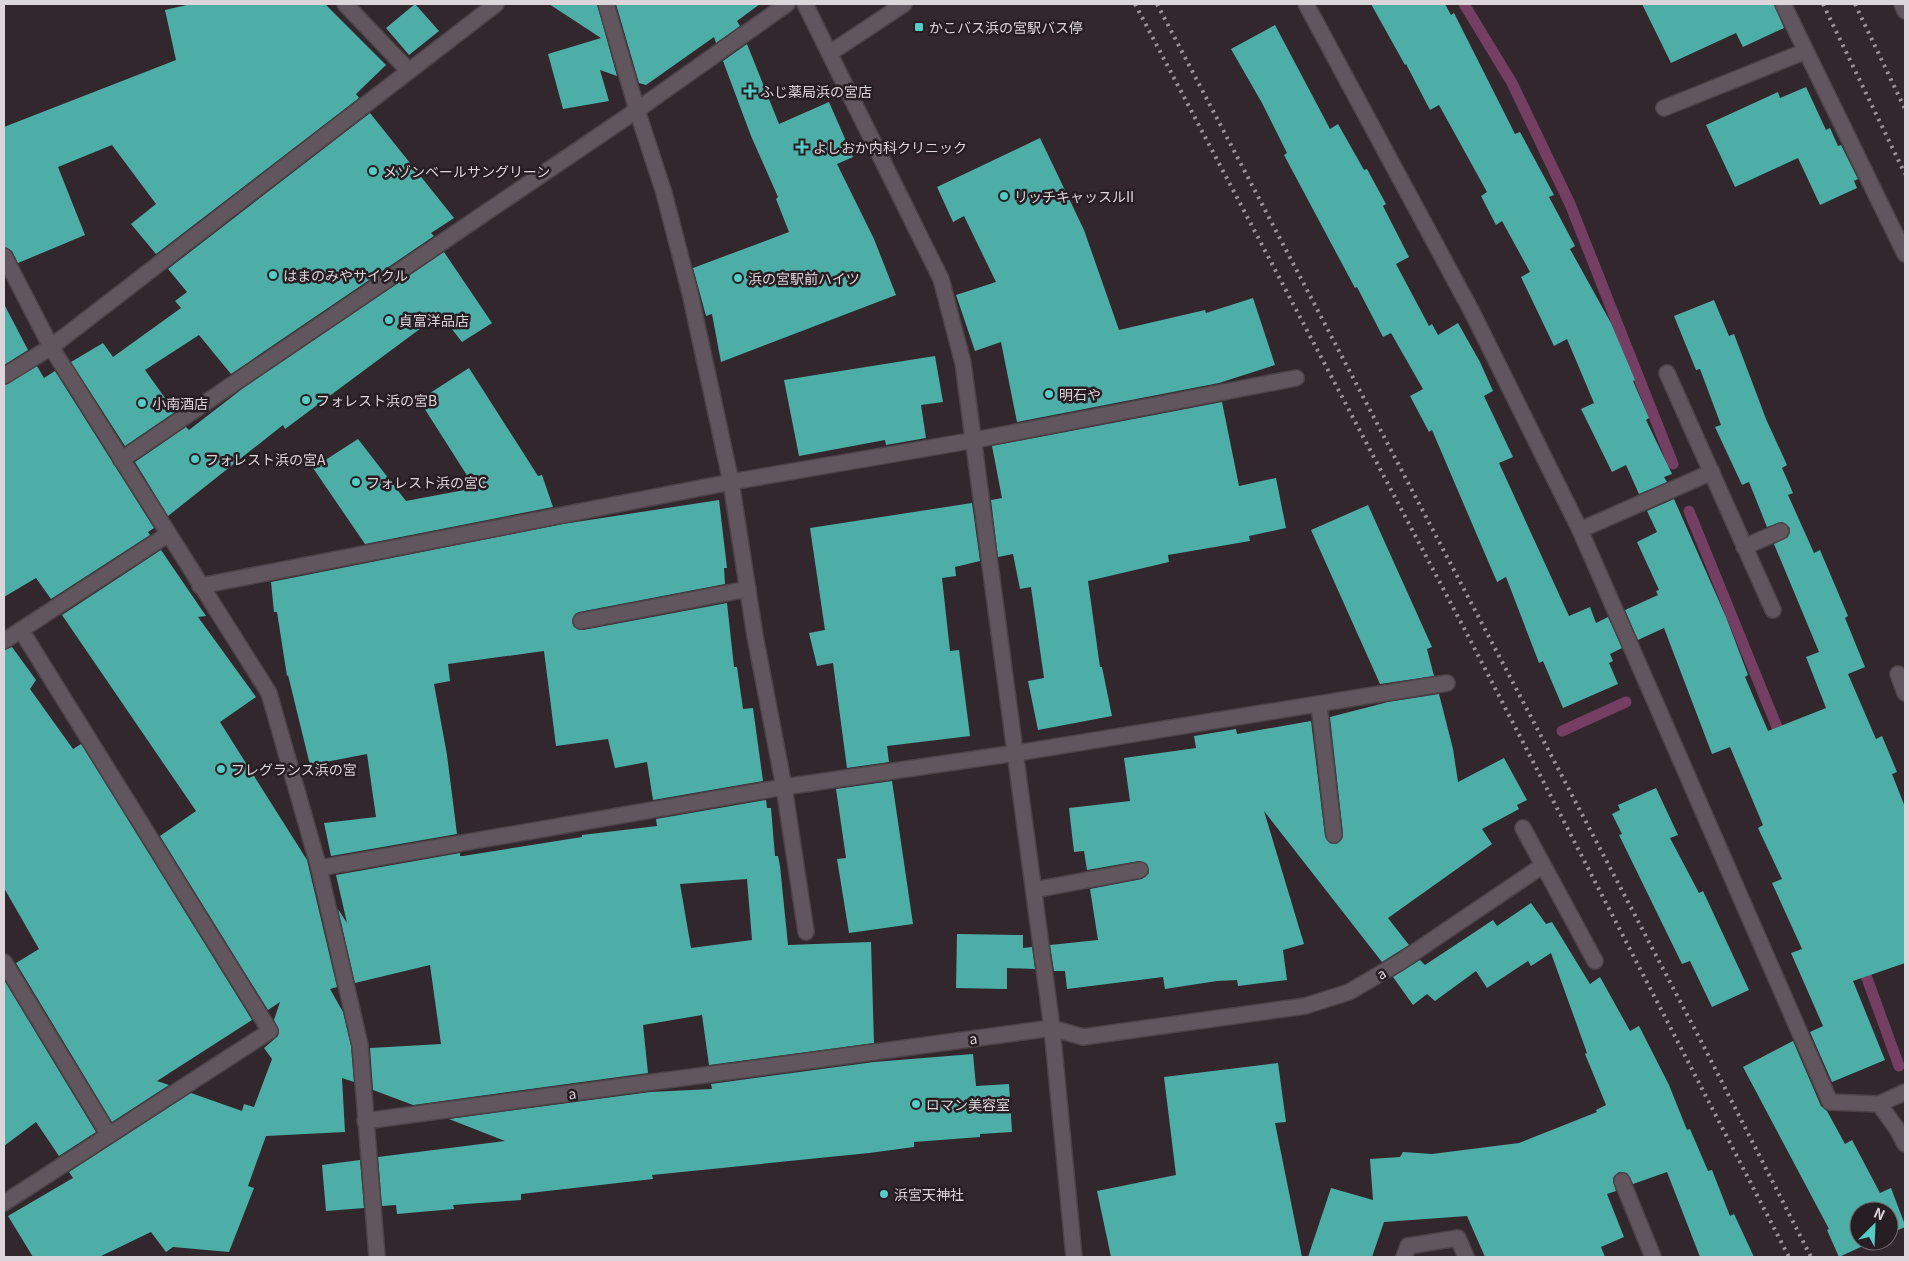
<svg xmlns="http://www.w3.org/2000/svg" width="1909" height="1261" viewBox="0 0 1909 1261" font-family="Georgia,'Noto Sans JP',serif">
  <style>
    .lines { fill: none; stroke-linecap: round; stroke-linejoin: round }
    .stream { stroke: #753e63; stroke-width: 11 }
    .building { fill: #4daea8; fill-rule: evenodd }
    .minor-casing { stroke: #4c4348; stroke-width: 18 }
    .minor { stroke: #61565d; stroke-width: 15 }
    .rail { stroke: #9a9297; stroke-width: 4; stroke-dasharray: 2.5 5; stroke-linecap: butt }
    .poi-dot { fill: #54cdc7; stroke: #271e23; stroke-width: 2 }
    .labels { text-anchor: middle; dominant-baseline: central; stroke-width: 5; stroke-linejoin: round; paint-order: stroke }
    .poi-label { font-size: 14px; fill: #dcd5d9; stroke: #271e23; text-anchor: start }
    .street-label { font-size: 14px; fill: #dcd5d9; stroke: #271e23 }
  </style>
  <rect width="100%" height="100%" fill="#31272d"/>
  <g class="lines">
    <g class="stream">
      <path d="M 1464,4 L 1512,83 L 1570,204 L 1673,464"/>
      <path d="M 1689,511 L 1783,742"/>
      <path d="M 1562,731 L 1626,702"/>
      <path d="M 1861,962 L 1899,1066"/>
    </g>
  </g>
  <g class="building">
    <path d="M 191,4 L 325,4 L 386,65 L 356,94 L 359,98 L 156,254 L 131,224 L 156,204 L 112,145 L 58,167 L 85,235 L 18,263 L 12,251 L 4,247 L 4,127 L 176,60 L 165,10 Z"/>
    <path d="M 415,4 L 439,31 L 409,55 L 386,28 Z"/>
    <path d="M 549,4 L 597,4 L 617,76 L 600,70 L 609,101 L 563,109 L 548,54 L 601,38 Z"/>
    <path d="M 616,4 L 760,4 L 737,21 L 740,26 L 716,43 L 714,37 L 646,85 L 639,83 Z"/>
    <path d="M 1371,4 L 1445,4 L 1451,15 L 1454,13 L 1515,134 L 1520,132 L 1554,195 L 1549,197 L 1575,246 L 1570,249 L 1611,323 L 1635,380 L 1633,381 L 1649,418 L 1646,420 L 1672,474 L 1664,477 L 1667,482 L 1639,494 L 1626,465 L 1612,472 L 1581,409 L 1594,403 L 1567,339 L 1554,346 L 1521,277 L 1530,272 L 1502,221 L 1496,225 L 1481,196 L 1487,192 L 1439,105 L 1430,110 L 1406,64 L 1405,65 Z"/>
    <path d="M 1642,4 L 1774,4 L 1784,28 L 1743,47 L 1736,33 L 1671,63 Z"/>
    <path d="M 1275,25 L 1330,129 L 1338,124 L 1364,170 L 1367,169 L 1386,204 L 1383,206 L 1409,257 L 1396,264 L 1429,326 L 1432,324 L 1438,335 L 1458,323 L 1480,362 L 1493,391 L 1484,396 L 1513,457 L 1499,463 L 1569,616 L 1590,607 L 1596,623 L 1608,617 L 1622,648 L 1610,654 L 1613,661 L 1609,663 L 1618,684 L 1563,708 L 1543,661 L 1539,663 L 1506,577 L 1497,582 L 1432,430 L 1429,432 L 1410,396 L 1423,389 L 1391,333 L 1383,337 L 1357,287 L 1355,288 L 1284,155 L 1287,153 L 1262,103 L 1231,49 Z"/>
    <path d="M 747,44 L 779,124 L 829,102 L 853,157 L 837,164 L 874,239 L 896,295 L 721,362 L 712,314 L 706,316 L 693,268 L 789,232 L 776,199 L 778,197 L 751,136 L 723,61 Z"/>
    <path d="M 1806,87 L 1826,130 L 1830,128 L 1838,146 L 1841,145 L 1858,179 L 1854,181 L 1857,188 L 1820,205 L 1798,158 L 1735,187 L 1706,125 L 1778,92 L 1780,98 Z"/>
    <path d="M 370,113 L 454,218 L 431,233 L 434,236 L 231,374 L 199,335 L 145,370 L 175,412 L 125,446 L 71,362 L 103,343 L 113,357 L 181,308 L 175,301 L 187,292 L 168,269 Z"/>
    <path d="M 1040,138 L 1084,230 L 1119,330 L 1205,310 L 1206,313 L 1253,298 L 1275,365 L 1219,383 L 1017,422 L 1001,342 L 975,351 L 956,295 L 996,282 L 964,216 L 953,222 L 937,187 Z"/>
    <path d="M 444,252 L 492,323 L 462,342 L 440,314 L 285,429 L 283,425 L 168,516 L 135,462 L 186,427 L 189,430 L 242,389 Z"/>
    <path d="M 1714,300 L 1729,336 L 1734,334 L 1766,419 L 1787,465 L 1782,468 L 1793,493 L 1788,495 L 1814,553 L 1820,550 L 1848,616 L 1845,618 L 1865,667 L 1848,674 L 1876,739 L 1882,736 L 1897,772 L 1892,774 L 1905,807 L 1905,963 L 1853,981 L 1885,1060 L 1832,1082 L 1810,1032 L 1823,1026 L 1791,953 L 1802,949 L 1772,883 L 1782,879 L 1758,828 L 1763,825 L 1730,747 L 1712,754 L 1664,628 L 1638,640 L 1625,610 L 1658,595 L 1656,591 L 1659,590 L 1637,542 L 1657,532 L 1647,511 L 1674,499 L 1726,617 L 1748,675 L 1745,677 L 1768,731 L 1826,708 L 1806,657 L 1819,652 L 1774,544 L 1788,537 L 1790,528 L 1782,522 L 1767,527 L 1749,482 L 1742,485 L 1715,427 L 1721,425 L 1700,369 L 1696,370 L 1674,316 Z"/>
    <path d="M 4,304 L 28,350 L 4,365 Z"/>
    <path d="M 935,356 L 943,402 L 921,405 L 926,438 L 886,445 L 885,440 L 799,456 L 784,380 Z"/>
    <path d="M 37,366 L 44,378 L 55,371 L 154,528 L 148,532 L 150,535 L 51,599 L 36,578 L 4,597 L 4,385 Z"/>
    <path d="M 469,368 L 538,476 L 542,475 L 553,507 L 365,544 L 313,468 L 358,439 L 406,501 L 475,488 L 419,400 Z"/>
    <path d="M 1222,402 L 1239,486 L 1276,478 L 1286,528 L 1249,536 L 1250,541 L 1168,555 L 1169,562 L 1088,581 L 1100,667 L 1102,667 L 1112,716 L 1038,730 L 1028,681 L 1044,678 L 1031,587 L 1020,589 L 1013,554 L 998,557 L 991,500 L 1002,498 L 992,446 Z"/>
    <path d="M 719,500 L 727,568 L 724,568 L 725,584 L 579,612 L 575,614 L 572,622 L 574,627 L 583,630 L 727,603 L 734,667 L 737,667 L 743,709 L 753,708 L 763,781 L 653,800 L 647,762 L 615,768 L 608,739 L 556,746 L 544,651 L 448,664 L 450,681 L 434,684 L 447,755 L 457,834 L 331,856 L 324,823 L 376,817 L 367,754 L 310,765 L 288,675 L 287,676 L 277,612 L 274,612 L 271,582 L 563,524 Z"/>
    <path d="M 972,503 L 980,561 L 955,567 L 956,576 L 942,578 L 950,651 L 959,650 L 970,736 L 887,746 L 889,762 L 847,768 L 833,663 L 817,666 L 809,633 L 825,630 L 810,528 Z"/>
    <path d="M 1368,505 L 1432,647 L 1427,649 L 1434,676 L 1380,684 L 1311,530 Z"/>
    <path d="M 161,550 L 206,616 L 198,617 L 256,697 L 220,722 L 307,860 L 337,987 L 330,989 L 343,1012 L 351,1046 L 354,1082 L 342,1078 L 345,1132 L 266,1136 L 248,1186 L 254,1188 L 229,1252 L 173,1247 L 166,1252 L 151,1232 L 99,1257 L 33,1257 L 8,1216 L 73,1178 L 69,1172 L 191,1093 L 242,1111 L 244,1104 L 254,1107 L 272,1059 L 264,1048 L 278,1036 L 279,1031 L 274,1020 L 280,1002 L 268,1010 L 160,836 L 196,811 L 62,615 Z"/>
    <path d="M 12,647 L 36,680 L 30,689 L 73,749 L 81,744 L 252,1020 L 157,1081 L 169,1085 L 112,1122 L 16,963 L 39,949 L 4,888 L 4,650 Z"/>
    <path d="M 1439,694 L 1453,749 L 1458,782 L 1504,758 L 1527,800 L 1517,805 L 1519,809 L 1482,829 L 1492,844 L 1388,918 L 1409,945 L 1382,962 L 1264,811 L 1304,944 L 1283,950 L 1287,980 L 1238,986 L 1237,980 L 1217,981 L 1165,989 L 1163,977 L 1067,989 L 1065,971 L 1054,971 L 1050,945 L 1098,940 L 1090,889 L 1142,879 L 1149,873 L 1147,864 L 1139,861 L 1087,870 L 1084,851 L 1074,852 L 1069,808 L 1130,801 L 1124,758 L 1196,748 L 1194,736 L 1236,729 L 1237,734 L 1311,721 L 1325,836 L 1330,843 L 1336,844 L 1342,839 L 1343,834 L 1330,717 L 1388,702 Z"/>
    <path d="M 892,781 L 913,924 L 849,933 L 837,859 L 846,858 L 836,789 Z"/>
    <path d="M 1656,788 L 1678,835 L 1670,838 L 1699,893 L 1703,891 L 1749,990 L 1712,1007 L 1690,961 L 1682,964 L 1619,835 L 1622,834 L 1612,814 L 1620,810 L 1618,805 Z"/>
    <path d="M 766,800 L 767,808 L 771,808 L 775,856 L 778,856 L 780,866 L 788,945 L 871,942 L 874,1043 L 709,1065 L 702,1015 L 643,1025 L 648,1073 L 413,1105 L 373,1090 L 370,1048 L 441,1044 L 430,965 L 355,983 L 338,909 L 347,923 L 336,875 L 460,853 L 460,856 L 463,856 L 582,837 L 582,835 L 657,826 L 656,819 ZM 747,879 L 752,940 L 691,948 L 680,884 Z"/>
    <path d="M 1531,903 L 1546,924 L 1552,922 L 1590,984 L 1600,977 L 1630,1031 L 1639,1026 L 1669,1085 L 1687,1130 L 1690,1129 L 1708,1171 L 1712,1170 L 1730,1216 L 1734,1214 L 1754,1257 L 1700,1257 L 1667,1172 L 1633,1184 L 1627,1173 L 1619,1172 L 1614,1176 L 1613,1180 L 1616,1191 L 1607,1194 L 1624,1237 L 1601,1247 L 1605,1257 L 1485,1257 L 1467,1216 L 1384,1222 L 1372,1257 L 1308,1257 L 1331,1188 L 1373,1200 L 1370,1159 L 1400,1157 L 1403,1152 L 1432,1154 L 1519,1143 L 1597,1112 L 1596,1110 L 1606,1105 L 1585,1054 L 1587,1053 L 1551,953 L 1531,966 L 1528,961 L 1487,988 L 1476,971 L 1435,1001 L 1427,994 L 1413,1005 L 1393,977 L 1420,960 L 1425,965 L 1493,920 L 1497,926 Z"/>
    <path d="M 957,934 L 1023,935 L 1023,948 L 1032,947 L 1035,969 L 1007,968 L 1007,989 L 956,988 Z"/>
    <path d="M 4,980 L 96,1132 L 59,1156 L 36,1122 L 4,1146 Z"/>
    <path d="M 1793,1041 L 1821,1106 L 1827,1111 L 1845,1144 L 1852,1140 L 1880,1193 L 1891,1188 L 1905,1225 L 1905,1227 L 1889,1234 L 1889,1211 L 1859,1211 L 1859,1241 L 1874,1241 L 1839,1257 L 1827,1230 L 1829,1229 L 1743,1067 Z"/>
    <path d="M 973,1054 L 976,1086 L 1009,1084 L 1012,1132 L 980,1134 L 980,1137 L 914,1142 L 914,1147 L 869,1153 L 652,1175 L 653,1179 L 521,1194 L 521,1200 L 453,1205 L 454,1209 L 397,1214 L 396,1205 L 382,1206 L 378,1157 L 505,1141 L 449,1119 L 650,1092 L 712,1089 L 711,1084 L 874,1062 Z"/>
    <path d="M 1278,1063 L 1286,1122 L 1275,1123 L 1302,1257 L 1111,1257 L 1097,1191 L 1176,1175 L 1164,1077 Z"/>
    <path d="M 360,1160 L 364,1208 L 326,1211 L 322,1165 Z"/>
  </g>
  <g class="lines">
    <g class="minor-casing">
      <g id="minor">
        <path d="M 345,4 L 409,71"/>
        <path d="M 606,4 L 637,110 L 664,193 L 690,293 L 731,482 L 755,636 L 784,787 L 806,932"/>
        <path d="M 805,4 L 941,279 L 963,363 L 1052,1028 L 1074,1257"/>
        <path d="M 1306,4 L 1472,312 L 1580,530 L 1830,1102 L 1879,1104 L 1897,1129 L 1905,1144"/>
        <path d="M 1783,4 L 1905,254"/>
        <path d="M 1902,4 L 1905,11"/>
        <path d="M 830,53 L 904,4"/>
        <path d="M 1664,108 L 1806,51"/>
        <path d="M 4,256 L 51,347 L 269,693 L 319,868 L 360,1045 L 377,1257"/>
        <path d="M 1667,373 L 1773,610"/>
        <path d="M 4,376 L 51,347 L 496,4"/>
        <path d="M 121,460 L 637,110 L 787,4"/>
        <path d="M 1580,530 L 1712,472"/>
        <path d="M 1744,547 L 1781,531"/>
        <path d="M 200,586 L 731,482 L 975,440 L 1296,378"/>
        <path d="M 581,621 L 748,589"/>
        <path d="M 4,641 L 167,535"/>
        <path d="M 1898,674 L 1905,693"/>
        <path d="M 1319,705 L 1334,835"/>
        <path d="M 1523,828 L 1595,961"/>
        <path d="M 319,868 L 784,787 L 1016,753 L 1447,683"/>
        <path d="M 1034,890 L 1140,870"/>
        <path d="M 4,962 L 109,1135"/>
        <path d="M 1879,1104 L 1905,1092"/>
        <path d="M 365,1121 L 1052,1028 L 1083,1037 L 1305,1006 L 1349,992 L 1400,962 L 1542,866"/>
        <path d="M 1622,1181 L 1653,1257"/>
        <path d="M 4,1203 L 270,1031 L 21,630"/>
        <path d="M 1404,1257 L 1408,1246 L 1458,1238 L 1466,1257"/>
      </g>
    </g>
    <use href="#minor" class="minor"/>
    <g class="rail">
      <path d="M 1135,4 L 1466,632 L 1789,1257"/>
      <path d="M 1157,4 L 1702,1043 L 1811,1257"/>
      <path d="M 1823,4 L 1905,174"/>
      <path d="M 1855,4 L 1905,109"/>
    </g>
  </g>
  <g class="poi-dot">
    <rect x="914" y="22" width="10" height="10" rx="2.5"/>
    <path d="M747.5 83.5h5v5h5v5h-5v5h-5v-5h-5v-5h5z"/>
    <path d="M799.5 139.5h5v5h5v5h-5v5h-5v-5h-5v-5h5z"/>
    <circle cx="373" cy="171" r="5"/>
    <circle cx="1004" cy="196" r="5"/>
    <circle cx="273" cy="275" r="5"/>
    <circle cx="738" cy="278" r="5"/>
    <circle cx="389" cy="320" r="5"/>
    <circle cx="1049" cy="394" r="5"/>
    <circle cx="306" cy="400" r="5"/>
    <circle cx="142" cy="403" r="5"/>
    <circle cx="195" cy="459" r="5"/>
    <circle cx="356" cy="482" r="5"/>
    <circle cx="221" cy="769" r="5"/>
    <circle cx="916" cy="1104" r="5"/>
    <circle cx="884" cy="1194" r="5"/>
  </g>
  <g class="labels">
    <g class="poi-label">
      <text x="929" y="27">かこバス浜の宮駅バス停</text>
      <text x="760" y="91">ふじ薬局浜の宮店</text>
      <text x="813" y="147">よしおか内科クリニック</text>
      <text x="383" y="171">メゾンベールサングリーン</text>
      <text x="1014" y="196">リッチキャッスルII</text>
      <text x="283" y="275">はまのみやサイクル</text>
      <text x="748" y="278">浜の宮駅前ハイツ</text>
      <text x="399" y="320">貞富洋品店</text>
      <text x="1059" y="394">明石や</text>
      <text x="316" y="400">フォレスト浜の宮B</text>
      <text x="152" y="403">小南酒店</text>
      <text x="205" y="459">フォレスト浜の宮A</text>
      <text x="366" y="482">フォレスト浜の宮C</text>
      <text x="231" y="769">フレグランス浜の宮</text>
      <text x="926" y="1104">ロマン美容室</text>
      <text x="894" y="1194">浜宮天神社</text>
    </g>
    <g class="street-label">
      <text transform="translate(1381 973) rotate(-30)">a</text>
      <text transform="translate(973 1038) rotate(-8)">a</text>
      <text transform="translate(572 1093) rotate(-8)">a</text>
    </g>
  </g>
  <rect width="1909" height="1261" fill="none" stroke="#dcd5d9" stroke-width="10"/>
  <g transform="translate(1874 1226) rotate(24)"><circle r="24" fill="#271e23" stroke="#6f676c"/>
  <path d="M0-4L9 19L0 12L-9 19Z" fill="#54cdc7"/>
  <text y="-8" font-size="14" font-weight="bold" text-anchor="middle" fill="#dcd5d9">N</text>
  </g>
</svg>
